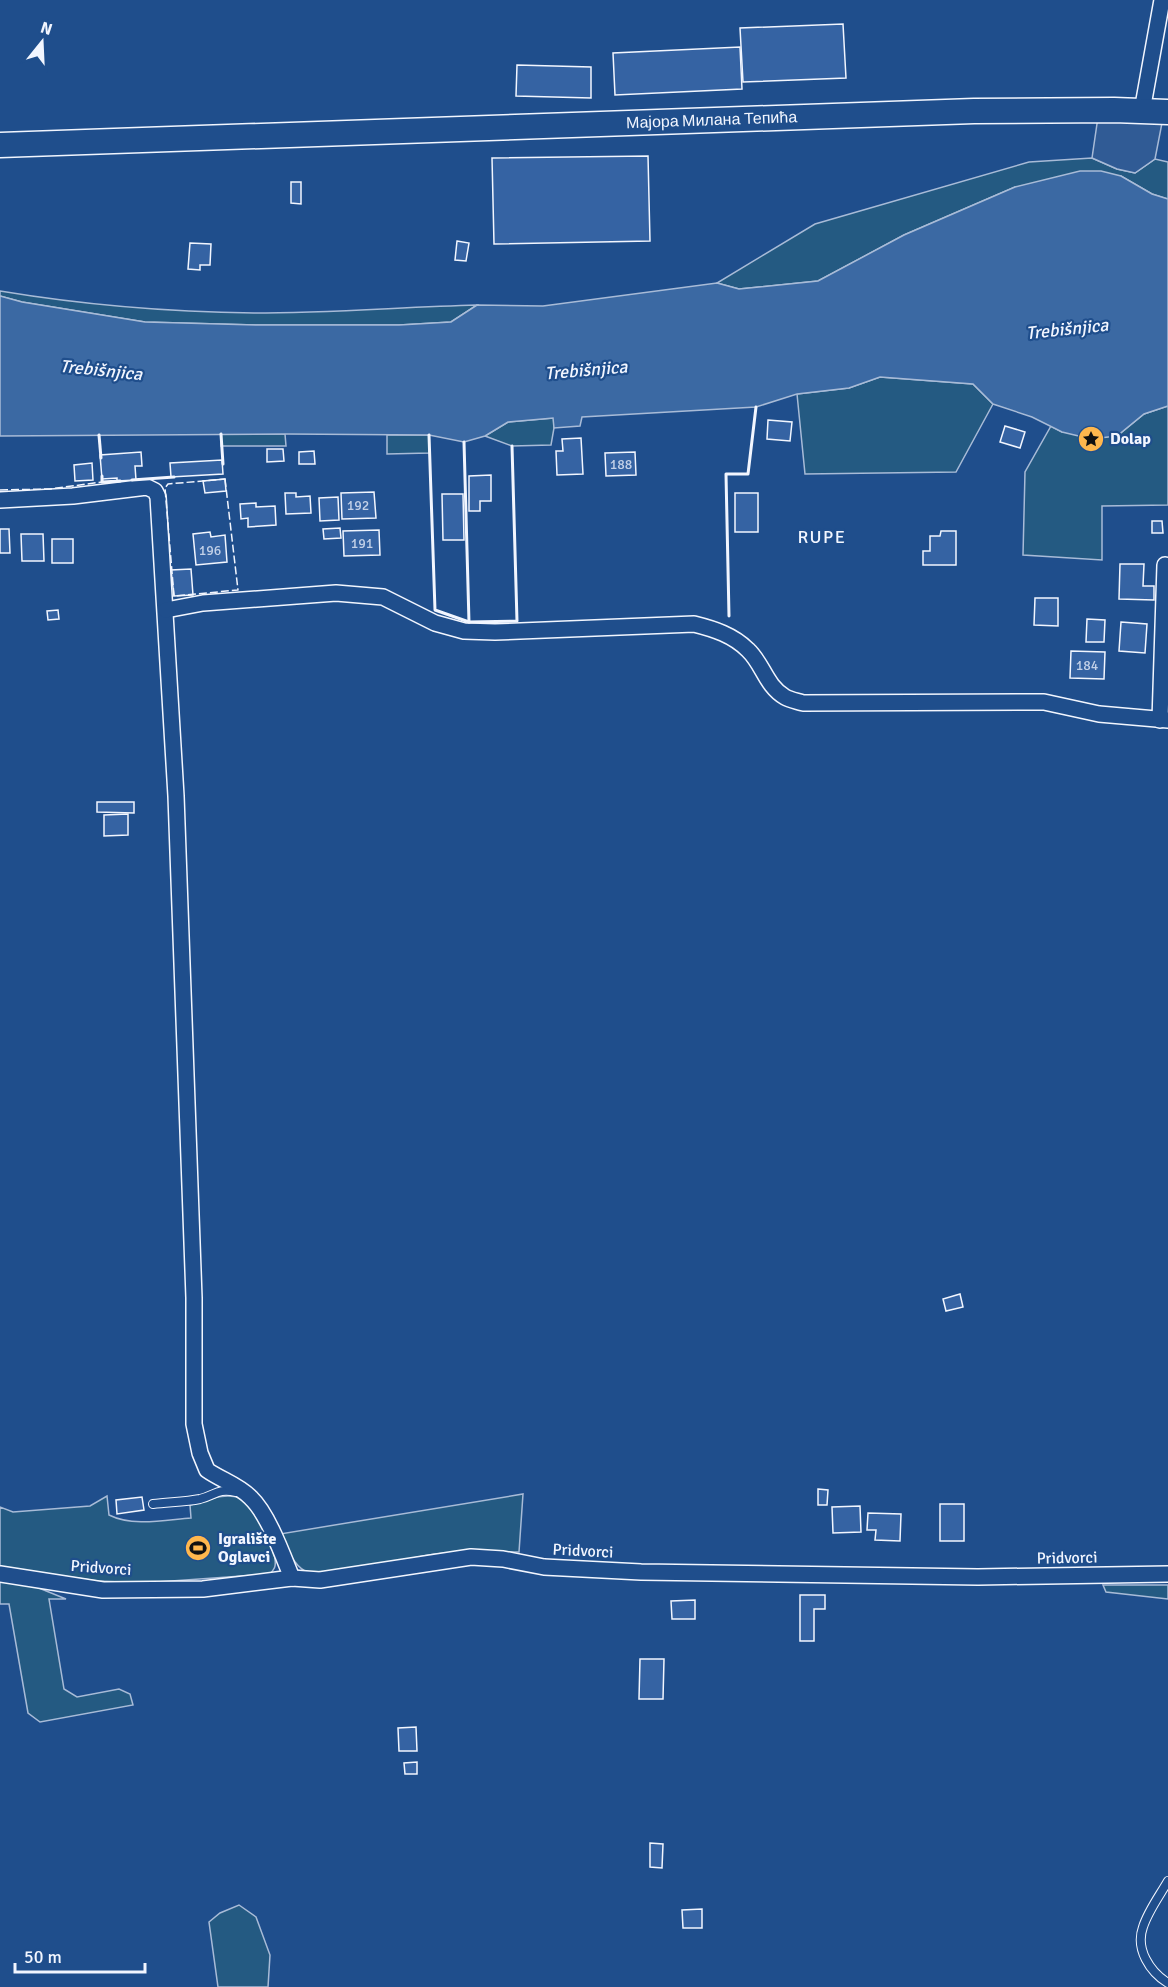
<svg xmlns="http://www.w3.org/2000/svg" width="1168" height="1987" viewBox="0 0 1168 1987" font-family="Signika,sans-serif">
  <style>
    .green { fill: #245a82; stroke: #a8bbd7; stroke-width: 1.5 }
    .parking { fill: #305b95; stroke: #a8bbd7; stroke-width: 1.5 }
    .water { fill: #3b69a3; stroke: #a8bbd7; stroke-width: 1.5 }
    .building { fill: #3563a3; stroke: #f2f6ff; stroke-width: 1.5 }
    .lines { fill: none; stroke-linecap: round; stroke-linejoin: round }
    .service-casing { stroke: #f2f6ff; stroke-width: 10 }
    .minor-casing { stroke: #f2f6ff; stroke-width: 18 }
    .primary-casing { stroke: #f2f6ff; stroke-width: 27 }
    .service { stroke: #1f4e8c; stroke-width: 8 }
    .minor { stroke: #1f4e8c; stroke-width: 15 }
    .primary { stroke: #1f4e8c; stroke-width: 24 }
    .fence { stroke: #f2f6ff; stroke-width: 1.5; stroke-dasharray: 8 3; stroke-linecap: butt }
    .wall { stroke: #f2f6ff; stroke-width: 3 }
    .labels { text-anchor: middle; dominant-baseline: central; stroke-width: 4.5; stroke-linejoin: round; paint-order: stroke }
    .number-label { font-size: 14px; fill: #c3d1e8 }
    .street-label { font-size: 16px; fill: #f2f6ff; stroke: #1f4e8c }
    .poi-label { font-size: 16px; font-weight: bold; fill: #f2f6ff; stroke: #1f4e8c; text-anchor: start }
    .water-label { font-size: 18px; font-style: italic; fill: #f2f6ff; stroke: #1f4e8c }
    .neighbourhood-label { font-size: 18px; letter-spacing: 1.5px; fill: #f2f6ff; stroke: #1f4e8c }
  </style>
  <rect width="100%" height="100%" fill="#1f4e8c"/>
  <g class="green">
    <path d="M 1092,158 L 1117,169 L 1135,173 L 1155,159 L 1168,162 L 1168,199 L 1152,194 L 1121,176 L 1015,187 L 904,235 L 818,281 L 739,289 L 717,283 L 815,224 L 1029,162 Z"/>
    <path d="M 0,291 C 84,305 169,312 254,313 C 328,313 403,307 477,305 L 451,322 L 399,325 L 258,325 L 145,322 L 22,302 L 0,296 Z"/>
    <path d="M 880,377 L 973,384 L 993,404 L 956,472 L 805,474 L 797,394 L 849,388 Z"/>
    <path d="M 1168,406 L 1168,505 L 1102,506 L 1102,560 L 1023,555 L 1025,472 L 1051,426 L 1062,432 L 1117,436 L 1144,414 Z"/>
    <path d="M 554,418 L 554,428 L 551,445 L 512,446 L 485,436 L 508,422 Z"/>
    <path d="M 221,434 L 285,434 L 286,446 L 221,446 Z"/>
    <path d="M 387,435 L 429,435 L 429,453 L 387,454 Z"/>
    <path d="M 523,1494 L 519,1552 C 487,1551 454,1550 423,1556 C 394,1561 336,1579 310,1573 C 294,1569 287,1547 280,1534 Z"/>
    <path d="M 107,1496 L 109,1515 C 133,1527 165,1520 191,1518 L 190,1505 C 207,1501 223,1492 240,1498 C 255,1503 278,1551 275,1566 C 275,1568 271,1573 270,1574 L 143,1583 L 98,1581 L 0,1567 L 0,1507 L 13,1512 L 90,1506 Z"/>
    <path d="M 0,1579 L 29,1584 L 66,1599 L 49,1599 L 64,1689 L 77,1697 L 119,1689 L 130,1694 L 133,1705 L 40,1722 L 28,1713 L 9,1604 L 0,1604 Z"/>
    <path d="M 1103,1585 L 1168,1585 L 1168,1599 L 1106,1592 Z"/>
    <path d="M 239,1905 L 256,1917 L 270,1955 L 268,1987 L 218,1987 L 209,1922 L 220,1913 Z"/>
  </g>
  <path class="parking" d="M 1098,117 L 1162,123 L 1155,159 L 1135,173 L 1117,169 L 1092,158 Z"/>
  <path class="water" d="M 1080,171 L 1101,171 L 1121,176 L 1152,194 L 1168,199 L 1168,406 L 1144,414 L 1117,436 L 1091,439 L 1062,432 L 1032,417 L 993,404 L 973,384 L 880,377 L 849,388 L 797,394 L 756,407 L 582,417 L 580,426 L 554,428 L 553,418 L 508,422 L 485,436 L 464,442 L 429,435 L 285,434 L 0,436 L 0,296 L 22,302 L 145,322 L 258,325 L 399,325 L 451,322 L 477,305 L 543,306 L 717,283 L 739,289 L 818,281 L 904,235 L 1015,187 Z"/>
  <g class="building">
    <path d="M 843,24 L 846,78 L 743,82 L 740,28 Z"/>
    <path d="M 740,47 L 742,89 L 615,95 L 613,53 Z"/>
    <path d="M 517,65 L 591,67 L 591,98 L 516,96 Z"/>
    <path d="M 648,156 L 650,241 L 494,244 L 492,158 Z"/>
    <path d="M 291,182 L 301,182 L 301,204 L 291,203 Z"/>
    <path d="M 457,241 L 469,243 L 466,261 L 455,260 Z"/>
    <path d="M 190,243 L 211,244 L 210,265 L 200,265 L 200,270 L 188,269 Z"/>
    <path d="M 768,420 L 792,422 L 790,441 L 767,439 Z"/>
    <path d="M 1005,426 L 1025,432 L 1020,448 L 1000,442 Z"/>
    <path d="M 581,438 L 583,474 L 557,475 L 556,451 L 563,451 L 562,439 Z"/>
    <path d="M 267,449 L 283,449 L 284,461 L 267,462 Z"/>
    <path d="M 314,451 L 315,464 L 299,464 L 299,452 Z"/>
    <path d="M 141,452 L 142,466 L 135,466 L 136,480 L 117,481 L 117,478 L 102,479 L 100,455 Z"/>
    <path d="M 635,452 L 636,475 L 606,476 L 605,453 Z"/>
    <path d="M 222,460 L 223,474 L 171,477 L 170,463 Z"/>
    <path d="M 92,463 L 93,480 L 75,481 L 74,465 Z"/>
    <path d="M 491,475 L 491,501 L 480,501 L 480,511 L 469,511 L 469,476 Z"/>
    <path d="M 225,479 L 226,491 L 205,493 L 203,481 Z"/>
    <path d="M 374,492 L 376,518 L 342,519 L 341,493 Z"/>
    <path d="M 285,493 L 296,493 L 296,497 L 310,496 L 311,513 L 286,514 Z"/>
    <rect x="735" y="493" width="23" height="39"/>
    <path d="M 442,494 L 463,494 L 464,540 L 443,540 Z"/>
    <path d="M 338,497 L 339,520 L 320,521 L 319,498 Z"/>
    <path d="M 256,503 L 256,507 L 275,506 L 276,525 L 248,527 L 248,518 L 241,519 L 240,504 Z"/>
    <path d="M 1152,521 L 1162,521 L 1163,533 L 1152,533 Z"/>
    <path d="M 340,528 L 341,538 L 324,539 L 323,529 Z"/>
    <path d="M 0,529 L 9,529 L 10,553 L 0,553 Z"/>
    <path d="M 379,530 L 380,555 L 344,556 L 343,531 Z"/>
    <path d="M 941,531 L 956,531 L 956,565 L 923,565 L 923,551 L 930,551 L 930,536 L 940,536 Z"/>
    <path d="M 210,532 L 211,537 L 225,535 L 227,562 L 196,565 L 193,534 Z"/>
    <path d="M 21,534 L 43,534 L 44,561 L 22,561 Z"/>
    <rect x="52" y="539" width="21" height="24"/>
    <path d="M 1120,564 L 1144,564 L 1143,586 L 1154,586 L 1154,600 L 1119,599 Z"/>
    <path d="M 191,569 L 193,595 L 174,596 L 171,570 Z"/>
    <path d="M 1035,598 L 1058,598 L 1058,626 L 1034,625 Z"/>
    <path d="M 58,610 L 59,619 L 48,620 L 47,611 Z"/>
    <path d="M 1087,619 L 1105,620 L 1104,642 L 1086,642 Z"/>
    <path d="M 1121,622 L 1147,624 L 1145,653 L 1119,651 Z"/>
    <path d="M 1071,651 L 1105,652 L 1104,679 L 1070,678 Z"/>
    <path d="M 97,802 L 134,802 L 134,813 L 97,812 Z"/>
    <path d="M 128,814 L 128,835 L 104,836 L 104,815 Z"/>
    <path d="M 960,1294 L 963,1307 L 946,1311 L 943,1299 Z"/>
    <path d="M 818,1489 L 828,1490 L 827,1505 L 818,1505 Z"/>
    <path d="M 142,1497 L 144,1510 L 117,1514 L 116,1500 Z"/>
    <rect x="940" y="1504" width="24" height="37"/>
    <path d="M 860,1506 L 861,1532 L 833,1533 L 832,1507 Z"/>
    <path d="M 868,1513 L 901,1514 L 900,1541 L 875,1540 L 876,1530 L 867,1530 Z"/>
    <path d="M 800,1595 L 825,1595 L 825,1609 L 814,1609 L 814,1641 L 800,1641 Z"/>
    <path d="M 695,1600 L 695,1619 L 672,1619 L 671,1601 Z"/>
    <path d="M 640,1659 L 664,1659 L 663,1699 L 639,1699 Z"/>
    <path d="M 416,1727 L 417,1751 L 399,1751 L 398,1728 Z"/>
    <path d="M 417,1762 L 417,1774 L 405,1774 L 404,1763 Z"/>
    <path d="M 650,1843 L 663,1844 L 662,1868 L 650,1867 Z"/>
    <path d="M 702,1909 L 702,1928 L 683,1928 L 682,1910 Z"/>
  </g>
  <g class="lines">
    <g class="service-casing">
      <g id="service">
        <path d="M 153,1504 C 168,1502 185,1502 200,1499 C 216,1495 217,1488 236,1492"/>
        <path d="M 1168,1881 C 1160,1895 1148,1911 1143,1927 C 1135,1949 1150,1972 1168,1983"/>
      </g>
    </g>
    <g class="minor-casing">
      <g id="minor">
        <path d="M 1142,111 L 1162,0"/>
        <path d="M 0,500 L 73,496 L 147,487 L 155,491 L 158,497 L 176,796 L 194,1298 L 194,1424 L 200,1453 L 207,1470 C 221,1480 239,1485 251,1498 C 268,1514 283,1556 292,1578"/>
        <path d="M 166,610 L 203,603 L 336,593 L 383,597 L 435,623 L 464,631 L 495,632 L 694,624 C 714,629 733,635 748,650 C 763,664 766,686 785,697 C 790,700 797,701 803,703 L 1044,702 L 1099,714 L 1168,720"/>
        <path d="M 1160,720 L 1165,565"/>
        <path d="M 0,1574 L 103,1590 L 203,1589 L 292,1578 L 320,1580 L 471,1557 L 503,1559 L 544,1567 L 641,1572 L 978,1577 L 1168,1574"/>
      </g>
    </g>
    <g class="primary-casing">
      <g id="primary">
        <path id="s1" d="M 0,145 L 974,111 L 1114,110 L 1168,112"/>
      </g>
    </g>
    <use href="#service" class="service"/>
    <use href="#minor" class="minor"/>
    <use href="#primary" class="primary"/>
    <g class="fence">
      <path d="M 225,479 L 238,590 L 174,596 L 165,488 L 168,484 Z"/>
      <path d="M 0,490 L 50,489 L 102,482"/>
    </g>
    <g class="wall">
      <path d="M 221,434 L 223,464"/>
      <path d="M 99,435 L 101,458"/>
      <path d="M 429,435 L 435,610 L 469,622"/>
      <path d="M 464,442 L 469,622 L 517,621 L 512,446"/>
      <path d="M 102,476 L 102,482 L 120,481"/>
      <path d="M 132,480 L 174,477"/>
      <path d="M 729,616 L 726,474 L 748,474 L 756,407"/>
    </g>
  </g>
  <defs>
    <g id="sight-disc" transform="scale(1.35)"><circle r="9.5" fill="#ffb74d" stroke="#1f4e8c"/><path d="M0-6L1.8-2.2L6-1.7L2.9 1.2L3.7 5.4L0 3.3L-3.7 5.4L-2.9 1.2L-6-1.7L-1.8-2.2Z" fill="#111"/></g>
    <g id="stadium-disc" transform="scale(1.35)"><circle r="9.5" fill="#ffb74d" stroke="#1f4e8c"/><path d="M0-5a6.5 5 0 1 0 0 10a6.5 5 0 1 0 0-10ZM-3.5-1.8h7v3.6h-7Z" fill="#111"/></g>
  </defs>
  <g fill-rule="evenodd">
    <use href="#sight-disc" x="1091" y="439"/>
    <use href="#stadium-disc" x="198" y="1548"/>
  </g>
  <g class="labels">
    <g class="number-label">
      <text x="621" y="464">188</text>
      <text x="358" y="505">192</text>
      <text x="362" y="543">191</text>
      <text x="210" y="550">196</text>
      <text x="1087" y="665">184</text>
    </g>
    <g class="street-label">
      <text stroke="none"><textPath href="#s1" startOffset="712">Мајора Милана Тепића</textPath></text>
      <text transform="translate(583 1551) rotate(3)">Pridvorci</text>
      <text transform="translate(1067 1558) rotate(-1)">Pridvorci</text>
      <text transform="translate(101 1568) rotate(4)">Pridvorci</text>
    </g>
    <g class="poi-label">
      <text x="1110" y="439">Dolap</text>
      <text x="218" y="1539">Igralište<tspan x="218" dy="18">Oglavci</tspan></text>
    </g>
    <g class="water-label">
      <text transform="translate(1067 329) rotate(-6)">Trebišnjica</text>
      <text transform="translate(101 370) rotate(6)">Trebišnjica</text>
      <text transform="translate(586 370) rotate(-5)">Trebišnjica</text>
    </g>
    <g class="neighbourhood-label">
      <text x="822" y="537">RUPE</text>
    </g>
  </g>
  <g transform="translate(42 42) rotate(18)" stroke="#1f4e8c" stroke-width="4.5" paint-order="stroke">
  <path d="M0-4.5L10 22L0 15L-10 22Z" fill="#f2f6ff"/>
  <text y="-9" font-size="16" font-weight="bold" text-anchor="middle" fill="#f2f6ff">N</text>
  </g>
  <path d="M15 1963v9h130v-9" fill="none" stroke="#f2f6ff" stroke-width="3"/>
  <text x="24" y="1963" font-size="18" fill="#f2f6ff" stroke="#1f4e8c" stroke-width="4.5" paint-order="stroke">50 m</text>
</svg>
